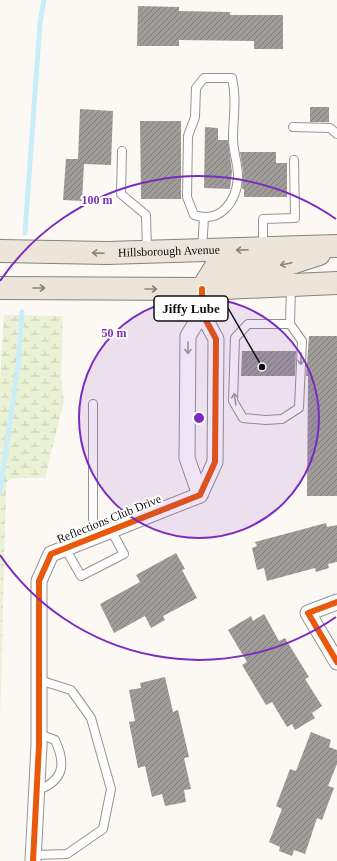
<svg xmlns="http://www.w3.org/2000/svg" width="337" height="861" viewBox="0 0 337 861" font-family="Georgia,serif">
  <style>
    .wetland { fill: url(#wetland-marsh) }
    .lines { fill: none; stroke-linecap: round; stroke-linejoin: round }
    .stream { stroke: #caeef7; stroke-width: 5 }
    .building { fill: url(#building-hatch) }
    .service-casing { stroke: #969493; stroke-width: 10 }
    .minor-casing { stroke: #969493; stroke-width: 17 }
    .primary-casing { stroke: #838280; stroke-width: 24 }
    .service { stroke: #fffefe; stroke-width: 8 }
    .minor { stroke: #fffefe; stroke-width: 15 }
    .primary { stroke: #ede5da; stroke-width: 22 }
    .cycleway-casing { stroke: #fff; stroke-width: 8 }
    .cycleway { stroke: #e8590c; stroke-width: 6 }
    .oneway { stroke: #89857f }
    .oneway2 { stroke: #9f9e9e }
    .ring { fill: none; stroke: #7b2cbf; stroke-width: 2 }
    .labels { text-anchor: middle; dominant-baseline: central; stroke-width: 4; stroke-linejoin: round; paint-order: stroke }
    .street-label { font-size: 12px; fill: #0f0f0f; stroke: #fff }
    .centre { fill: #7b2cbf; stroke: #fff; stroke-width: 2 }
    .ring-label { font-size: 12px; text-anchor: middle; font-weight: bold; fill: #7b2cbf; stroke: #fff; stroke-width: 4; stroke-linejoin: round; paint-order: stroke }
    .leader { fill: none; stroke: #0f0f0f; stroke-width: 1.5 }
    .callout-dot { fill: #0f0f0f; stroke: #fff; stroke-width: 1.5 }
    .callout { fill: #fff; stroke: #0f0f0f; stroke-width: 1.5 }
    .callout-label { font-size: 13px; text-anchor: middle; font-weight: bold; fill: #0f0f0f }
  </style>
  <defs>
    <pattern id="wetland-marsh" width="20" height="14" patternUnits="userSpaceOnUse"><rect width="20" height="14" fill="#eaf1d5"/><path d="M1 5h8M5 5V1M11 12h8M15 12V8" fill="none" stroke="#c8cdb6"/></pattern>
    <pattern id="building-hatch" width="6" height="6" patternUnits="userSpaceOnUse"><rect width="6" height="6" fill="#a09c9a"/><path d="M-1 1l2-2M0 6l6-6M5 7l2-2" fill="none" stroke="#817e7c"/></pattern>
  </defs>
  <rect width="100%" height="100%" fill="#fcf9f5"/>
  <path class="wetland" d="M 4,315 L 63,316 L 61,378 L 64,401 L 45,478 L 13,478 L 7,481 L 6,486 L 0,724 L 0,379 Z"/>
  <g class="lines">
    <g class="stream">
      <path d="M 25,233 L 40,23 L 44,0"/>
      <path d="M 0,492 L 18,366 L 22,312"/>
    </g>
  </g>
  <g class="building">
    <path d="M 138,6 L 179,7 L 179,11 L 230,12 L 230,15 L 283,15 L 283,49 L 254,49 L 254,41 L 179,40 L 179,46 L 137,46 Z"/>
    <rect x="310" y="107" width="19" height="15"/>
    <path d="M 80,109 L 113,111 L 111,165 L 84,164 L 82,201 L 63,200 L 66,159 L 78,159 Z"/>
    <path d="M 140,121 L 181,121 L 181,199 L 141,199 Z"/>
    <path d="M 205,127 L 218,128 L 218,140 L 228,140 L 232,172 L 230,189 L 204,188 Z"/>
    <path d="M 240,152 L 276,152 L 276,163 L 287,163 L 287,197 L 244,197 L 244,189 L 242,189 L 243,171 Z"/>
    <path d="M 309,336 L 337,336 L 337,496 L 307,496 L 308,376 L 306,376 Z"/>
    <path d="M 242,351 L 296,351 L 295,376 L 241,376 Z"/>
    <path d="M 326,523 L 327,527 L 337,525 L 337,562 L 328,564 L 329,568 L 316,572 L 315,568 L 267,581 L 264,568 L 257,570 L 252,548 L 257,546 L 255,542 Z"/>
    <path d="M 176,553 L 185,569 L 182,570 L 197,598 L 163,616 L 165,620 L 151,628 L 145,616 L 114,633 L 100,604 L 140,582 L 136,575 Z"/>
    <path d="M 264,614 L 279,641 L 285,638 L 309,677 L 305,679 L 322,706 L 312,713 L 315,718 L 295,730 L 292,724 L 287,727 L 272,702 L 266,705 L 242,665 L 247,662 L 228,630 L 251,616 L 253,621 Z"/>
    <path d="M 165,677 L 173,712 L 178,710 L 189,757 L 184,758 L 191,789 L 184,790 L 186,802 L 165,806 L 162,794 L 152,797 L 145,766 L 138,768 L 129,722 L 135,721 L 129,690 L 141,688 L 140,683 Z"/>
    <path d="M 311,732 L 331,740 L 329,747 L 337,750 L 337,764 L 328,786 L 334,788 L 322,820 L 317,818 L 305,854 L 294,850 L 292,856 L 279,851 L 280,847 L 269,842 L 282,809 L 276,806 L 290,769 L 296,771 Z"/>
  </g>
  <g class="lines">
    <g class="service-casing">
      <g id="service">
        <path d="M 204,78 L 232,78 C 237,99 233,118 233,139 C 233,151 238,164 238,176 C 237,201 221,224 194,215 L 187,197 L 188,136 L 195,117 L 196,88 Z"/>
        <path d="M 293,127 L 330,128 L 337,134"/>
        <path d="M 122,151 L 121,194 L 146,215 L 147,250"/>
        <path d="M 263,248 L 263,219 L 295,218 L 294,160"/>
        <path d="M 202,249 L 204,218"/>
        <path d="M 290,324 L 248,324 L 235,338 L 233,401 L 243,418 L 266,420 L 282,419 L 299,408 L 302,341 L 290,324 L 291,286"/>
        <path d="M 93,536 L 93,404"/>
        <path d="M 65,548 L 81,576 L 124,554 L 111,530"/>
        <path d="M 36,791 C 63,781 67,766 55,740 L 39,734"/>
        <path d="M 33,855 L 67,854 L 103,829 L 111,789 L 91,718 L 71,690 L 39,680"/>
      </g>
    </g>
    <g class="minor-casing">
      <g id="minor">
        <path d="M 200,495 L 187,458 L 188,336 L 202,313"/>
        <path d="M 337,602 L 308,613 L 337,662"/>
        <path d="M 33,861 L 39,745 L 39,581 L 51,554 L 200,495 L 215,462 L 216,339 L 202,313 L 202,289"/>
      </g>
    </g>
    <g class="primary-casing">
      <g id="primary">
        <path id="s1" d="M 0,251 L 107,253 L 337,246"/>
        <path d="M 0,288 L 202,289 L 337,283"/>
        <path d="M 202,289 L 215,268 L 285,265 L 319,254"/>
      </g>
    </g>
    <use href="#service" class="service"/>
    <use href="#minor" class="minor"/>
    <use href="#primary" class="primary"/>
    <g class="cycleway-casing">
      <g id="cycleway">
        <path d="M 337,602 L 308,613 L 337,662"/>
        <path d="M 33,861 L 39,745 L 39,581 L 51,554 L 200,495 L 215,462 L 216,339 L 202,313 L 202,289"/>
      </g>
    </g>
    <use href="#cycleway" class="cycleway"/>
  </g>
  <defs><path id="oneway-shaft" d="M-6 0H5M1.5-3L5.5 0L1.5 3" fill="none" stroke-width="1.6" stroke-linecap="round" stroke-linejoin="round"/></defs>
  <g class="oneway">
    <use href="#oneway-shaft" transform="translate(242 250) rotate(178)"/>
    <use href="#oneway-shaft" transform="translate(98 253) rotate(-178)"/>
    <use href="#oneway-shaft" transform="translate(286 264) rotate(168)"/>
    <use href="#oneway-shaft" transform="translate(39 288)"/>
    <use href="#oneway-shaft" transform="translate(151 289)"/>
  </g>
  <g class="oneway2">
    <use href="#oneway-shaft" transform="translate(188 348) rotate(91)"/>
    <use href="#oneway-shaft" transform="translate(301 359) rotate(92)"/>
    <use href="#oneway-shaft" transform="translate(235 399) rotate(-99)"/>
  </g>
  <circle cx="199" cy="418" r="120" fill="#7b2cbf" fill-opacity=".12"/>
  <g class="ring">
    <circle cx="199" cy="418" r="120"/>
    <path d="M336 617A241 241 0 0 1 0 555M0 281A241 241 0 0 1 336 219"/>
  </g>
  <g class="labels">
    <g class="street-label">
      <text stroke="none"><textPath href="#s1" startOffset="169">Hillsborough Avenue</textPath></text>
      <text transform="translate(109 519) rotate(-22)">Reflections Club Drive</text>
    </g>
  </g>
  <circle cx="199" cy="418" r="6" class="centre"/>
  <g class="ring-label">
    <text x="97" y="204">100 m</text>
    <text x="114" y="337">50 m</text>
  </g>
  <path class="leader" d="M262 367L228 308"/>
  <circle class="callout-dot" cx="262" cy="367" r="4"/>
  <rect class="callout" x="154" y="296" width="74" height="25" rx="4"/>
  <g class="callout-label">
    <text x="191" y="313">Jiffy Lube</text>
  </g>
</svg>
